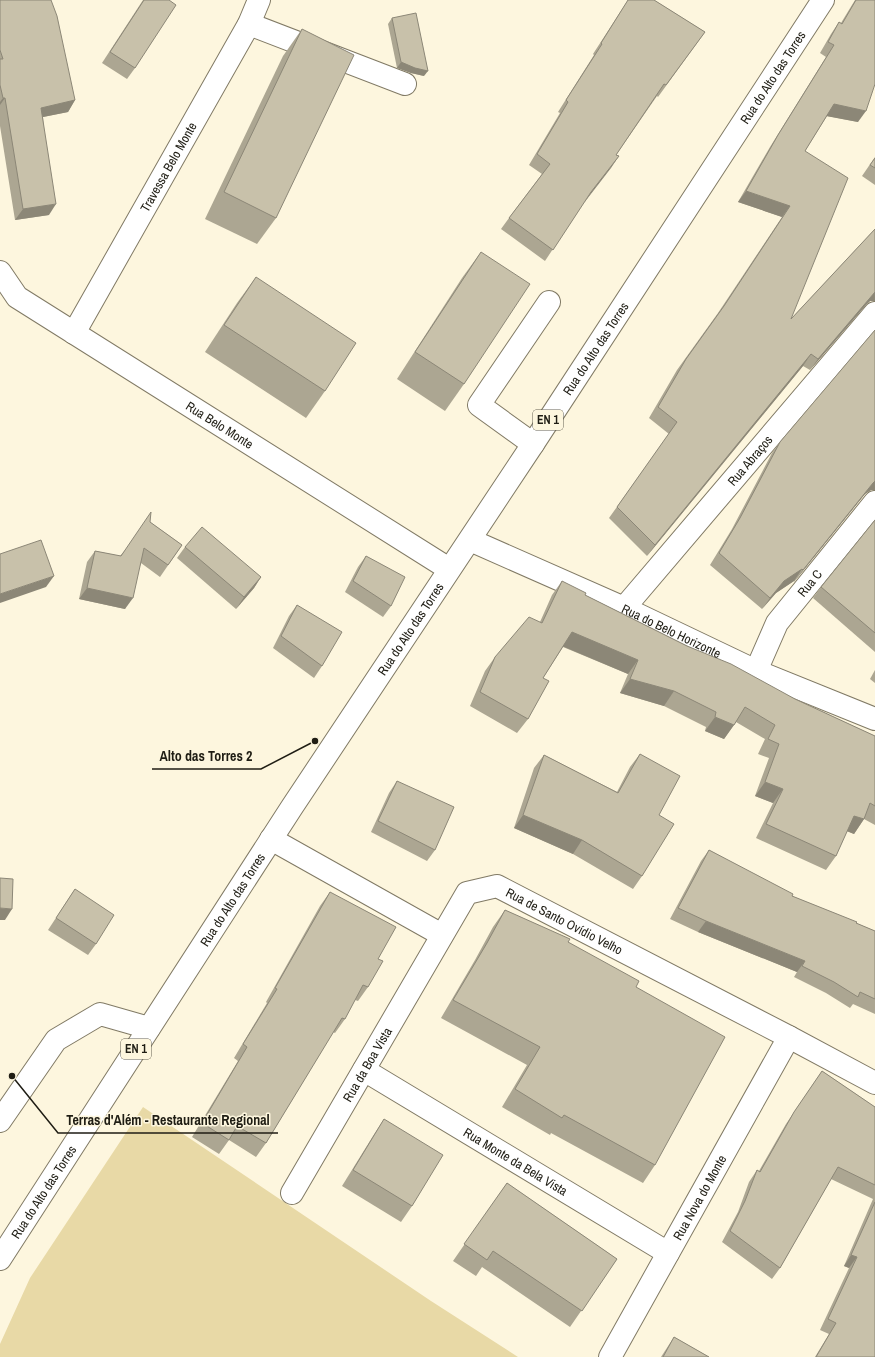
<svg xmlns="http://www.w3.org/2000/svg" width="875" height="1357" viewBox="0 0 875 1357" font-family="'Archivo Narrow',sans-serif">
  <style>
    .green { fill: #e8d9a6 }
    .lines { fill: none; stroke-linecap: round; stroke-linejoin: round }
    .minor-casing { stroke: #817a65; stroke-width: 24 }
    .major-casing { stroke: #817a65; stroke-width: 24 }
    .minor { stroke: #fff; stroke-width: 22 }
    .major { stroke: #fff; stroke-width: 22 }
    .wall { fill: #aca692 }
    .shaded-wall { fill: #8c8777 }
    .building { fill: #c8c1aa; stroke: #8c8777 }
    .labels { text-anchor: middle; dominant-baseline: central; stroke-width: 3; stroke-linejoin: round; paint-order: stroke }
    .shield { fill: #fdf6de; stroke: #625e51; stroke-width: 1 }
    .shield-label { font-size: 12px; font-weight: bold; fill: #1f1d14 }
    .street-label { font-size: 13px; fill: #1f1d14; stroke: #fdf6de }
    .leader { fill: none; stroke: #1f1d14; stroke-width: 1.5 }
    .callout-dot { fill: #1f1d14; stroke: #fdf6de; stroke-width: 1.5 }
    .callout-label { font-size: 14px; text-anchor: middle; font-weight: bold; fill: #1f1d14; stroke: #fdf6de; stroke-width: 3; stroke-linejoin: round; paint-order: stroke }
  </style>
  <rect width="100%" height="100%" fill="#fdf6de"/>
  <path class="green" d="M 143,1107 L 431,1301 L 518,1357 L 0,1357 L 0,1344 L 30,1278 Z"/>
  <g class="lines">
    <g class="minor-casing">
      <g id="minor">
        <path d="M 249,24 L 405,84"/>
        <path id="s1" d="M 0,272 L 17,297 L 449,569"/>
        <path id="s2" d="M 74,333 L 249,24 L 259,0"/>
        <path d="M 533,444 L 479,405 L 549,302"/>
        <path id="s3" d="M 470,540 L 624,608 L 756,671 L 875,719"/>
        <path id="s4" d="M 624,608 L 875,313"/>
        <path id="s5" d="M 756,671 L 777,623 L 875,502"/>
        <path d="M 271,839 L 442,935"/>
        <path id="s6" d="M 364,1070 L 668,1253"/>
        <path d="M 0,1121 L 56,1040 L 100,1014 L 149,1028"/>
        <path id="s7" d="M 292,1193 L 467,893 L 497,886 L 789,1037 L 875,1083"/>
        <path id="s8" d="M 610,1357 L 789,1037"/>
      </g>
    </g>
    <g class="major-casing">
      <g id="major">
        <path id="s9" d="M 0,1259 L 292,807 L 533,444 L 823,0"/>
      </g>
    </g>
    <use href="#minor" class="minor"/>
    <use href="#major" class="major"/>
  </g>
  <g class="wall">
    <path d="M 0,0 L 75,100 L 68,112 L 43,117 L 49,215 L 15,220 L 0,126 Z"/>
    <path d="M 143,0 L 169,0 L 135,68 L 127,79 L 102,63 Z"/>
    <path d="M 628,0 L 654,0 L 705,32 L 658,97 L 657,96 L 616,155 L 619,156 L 586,199 L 545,261 L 501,229 L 509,218 L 542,174 L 529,165 L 560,113 L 558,112 L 594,55 L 593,54 Z"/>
    <path d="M 855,0 L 875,0 L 858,122 L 827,116 L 805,151 L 791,319 L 875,229 L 875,301 L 870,301 L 866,305 L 810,370 L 803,366 L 647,556 L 609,518 L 669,434 L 649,418 L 677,370 L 718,313 L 782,217 L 738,202 L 770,147 L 826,57 L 820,53 L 831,34 L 839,22 L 841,23 Z"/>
    <path d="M 392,18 L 424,76 L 411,73 L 397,68 L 388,24 Z"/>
    <path d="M 302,29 L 276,218 L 257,244 L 205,219 L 283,56 Z"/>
    <path d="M 875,157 L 875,185 L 862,176 Z"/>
    <path d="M 481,252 L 464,384 L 445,411 L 397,379 L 462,278 Z"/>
    <path d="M 256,277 L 325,391 L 306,418 L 205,352 L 237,303 Z"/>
    <path d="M 875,330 L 875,490 L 871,490 L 865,494 L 794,582 L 794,581 L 776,593 L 762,609 L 710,565 L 732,529 L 772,453 L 780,442 Z"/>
    <path d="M 875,520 L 875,652 L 813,598 L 821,587 Z"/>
    <path d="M 150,522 L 182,545 L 160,577 L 141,563 L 125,609 L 79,599 L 87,562 L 95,551 L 120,556 Z"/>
    <path d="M 185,547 L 261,577 L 254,588 L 236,609 L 177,558 Z"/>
    <path d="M 366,556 L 391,606 L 383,617 L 345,592 L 358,567 Z"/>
    <path d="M 562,581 L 585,595 L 795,699 L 875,736 L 875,825 L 864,819 L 854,834 L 847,831 L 836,856 L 826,870 L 756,838 L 773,803 L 755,796 L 769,758 L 758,754 L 765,739 L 736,722 L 724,739 L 705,731 L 706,727 L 664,706 L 620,693 L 628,674 L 563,647 L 543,678 L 528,719 L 517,733 L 470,706 L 485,671 L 495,657 L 540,622 L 552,595 Z"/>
    <path d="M 297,605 L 322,666 L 314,678 L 273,648 L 289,616 Z"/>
    <path d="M 875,670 L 875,683 L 870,679 Z"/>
    <path d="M 640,754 L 659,815 L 642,876 L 633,889 L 573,854 L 514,828 L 534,768 L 544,755 L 617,792 L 630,767 Z"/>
    <path d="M 397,781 L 435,850 L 427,861 L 371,832 L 389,793 Z"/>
    <path d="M 709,850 L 792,896 L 875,931 L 875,1014 L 853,1004 L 850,1008 L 826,993 L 794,977 L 797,972 L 698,932 L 670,919 L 701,861 Z"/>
    <path d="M 75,889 L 96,944 L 88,955 L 48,930 Z"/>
    <path d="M 330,892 L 378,959 L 368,987 L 358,1001 L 355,1000 L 345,1019 L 335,1033 L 333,1032 L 266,1143 L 256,1157 L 229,1140 L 219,1154 L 192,1137 L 238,1061 L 234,1058 L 267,1003 L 266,1002 L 320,906 Z"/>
    <path d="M 505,910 L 568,942 L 636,987 L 655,1165 L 643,1183 L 551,1133 L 550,1135 L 502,1107 L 527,1065 L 441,1018 L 475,960 L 493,927 Z"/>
    <path d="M 822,1071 L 875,1107 L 875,1357 L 815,1357 L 829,1334 L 820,1330 L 849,1268 L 844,1266 L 873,1199 L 831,1179 L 780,1268 L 772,1279 L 722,1242 L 738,1212 L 749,1182 L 757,1170 L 759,1171 L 786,1124 Z"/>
    <path d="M 384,1119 L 412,1206 L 401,1222 L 342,1186 L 373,1136 Z"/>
    <path d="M 507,1183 L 617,1259 L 570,1327 L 482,1267 L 476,1276 L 453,1261 Z"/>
    <path d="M 674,1337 L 709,1357 L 661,1357 Z"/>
  </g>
  <g class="shaded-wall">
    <path d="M 401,62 L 428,71 L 424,76 L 411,73 L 397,68 Z"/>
    <path d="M 3,98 L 5,98 L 0,105 L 0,102 Z"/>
    <path d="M 75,100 L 68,112 L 33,119 L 41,108 Z"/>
    <path d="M 834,104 L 866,111 L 858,122 L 826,116 Z"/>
    <path d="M 619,156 L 611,168 L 584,203 L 591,192 Z"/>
    <path d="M 746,191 L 790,206 L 782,217 L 738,202 Z"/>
    <path d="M 56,204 L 49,215 L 15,220 L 23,209 Z"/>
    <path d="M 875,292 L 875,301 L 870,301 L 866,305 L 810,370 L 818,359 Z"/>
    <path d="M 811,354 L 803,366 L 647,556 L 655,545 Z"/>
    <path d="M 875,481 L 875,490 L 871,490 L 865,494 L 794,582 L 803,570 L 873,483 Z"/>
    <path d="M 802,569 L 794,581 L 776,593 L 762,609 L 770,598 L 784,581 Z"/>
    <path d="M 54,576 L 46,587 L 0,603 L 0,594 Z"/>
    <path d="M 261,577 L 254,588 L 236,609 L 244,597 Z"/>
    <path d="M 87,588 L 133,598 L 125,609 L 79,599 Z"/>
    <path d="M 572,632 L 638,660 L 628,674 L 562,646 Z"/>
    <path d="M 630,679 L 674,691 L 664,706 L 620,693 Z"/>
    <path d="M 715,717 L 734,725 L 724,739 L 705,731 Z"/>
    <path d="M 765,782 L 783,789 L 773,803 L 755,796 Z"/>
    <path d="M 523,815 L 582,840 L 573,854 L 514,828 Z"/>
    <path d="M 854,816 L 864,819 L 854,834 L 844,830 Z"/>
    <path d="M 0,908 L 12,909 L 5,920 L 0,920 Z"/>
    <path d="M 706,921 L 805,961 L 797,972 L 698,932 Z"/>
    <path d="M 851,1255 L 857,1257 L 849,1268 L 844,1266 Z"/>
  </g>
  <g class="building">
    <path d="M 0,0 L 51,0 L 57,16 L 75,100 L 41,108 L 56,204 L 23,209 L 5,98 L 3,98 L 0,85 L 0,59 L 3,59 L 0,50 Z"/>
    <path d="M 144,0 L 169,0 L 176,5 L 135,68 L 110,52 Z"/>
    <path d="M 628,0 L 654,0 L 705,32 L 666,85 L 664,84 L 616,155 L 619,156 L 591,192 L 553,250 L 509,218 L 550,164 L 537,154 L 568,102 L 566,100 L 602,44 L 601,43 Z"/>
    <path d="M 856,0 L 875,0 L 875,84 L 866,111 L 834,104 L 805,151 L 848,178 L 791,319 L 875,229 L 875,292 L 818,359 L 811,354 L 655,545 L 617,507 L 677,422 L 658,407 L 686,359 L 724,306 L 790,206 L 746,191 L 778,135 L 834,45 L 828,42 L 839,22 L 842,24 Z"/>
    <path d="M 416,13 L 428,71 L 415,68 L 401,62 L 392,18 Z"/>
    <path d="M 302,29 L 354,55 L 276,218 L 224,192 Z"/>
    <path d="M 875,158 L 875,168 L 870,165 Z"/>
    <path d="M 481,252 L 530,284 L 464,384 L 415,352 Z"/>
    <path d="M 256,277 L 356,343 L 325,391 L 224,325 Z"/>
    <path d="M 875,330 L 875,481 L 873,483 L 803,570 L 802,569 L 784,581 L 770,598 L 719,553 L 740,518 L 780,442 Z"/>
    <path d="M 151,512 L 150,522 L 182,545 L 168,565 L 144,548 L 133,598 L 87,588 L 95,551 L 121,556 Z"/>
    <path d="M 875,520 L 875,633 L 821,587 Z"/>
    <path d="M 202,527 L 261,577 L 244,597 L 185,547 Z"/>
    <path d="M 41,540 L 54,576 L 0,594 L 0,554 Z"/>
    <path d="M 366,556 L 405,577 L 391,606 L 353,581 Z"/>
    <path d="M 562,581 L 586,593 L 585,595 L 687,646 L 731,664 L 795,699 L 875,736 L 875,806 L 870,803 L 864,819 L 854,816 L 836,856 L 766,824 L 783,789 L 765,782 L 779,744 L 768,739 L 775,725 L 745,707 L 734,725 L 715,717 L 716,712 L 674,691 L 630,679 L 638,660 L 572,632 L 543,678 L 549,681 L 528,719 L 480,692 L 495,657 L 529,617 L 542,623 Z"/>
    <path d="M 297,605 L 342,632 L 322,666 L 281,636 Z"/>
    <path d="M 640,754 L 680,776 L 659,815 L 674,824 L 642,876 L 582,840 L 523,815 L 544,755 L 618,793 Z"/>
    <path d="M 397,781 L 454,807 L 435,850 L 378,821 Z"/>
    <path d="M 709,850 L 793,894 L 792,896 L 857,922 L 856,923 L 875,931 L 875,999 L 860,992 L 858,997 L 834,982 L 802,966 L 805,961 L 706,921 L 678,908 Z"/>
    <path d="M 0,878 L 13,879 L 12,909 L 0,908 Z"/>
    <path d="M 75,889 L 114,915 L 96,944 L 56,918 Z"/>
    <path d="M 330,892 L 396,927 L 378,959 L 383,961 L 368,987 L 363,985 L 345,1019 L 342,1018 L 266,1143 L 237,1126 L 229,1140 L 202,1123 L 247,1047 L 243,1044 L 277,989 L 275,988 Z"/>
    <path d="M 505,910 L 570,939 L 568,942 L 639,981 L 636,987 L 725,1037 L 655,1165 L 564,1115 L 562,1118 L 515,1089 L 540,1047 L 453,1000 L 487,943 Z"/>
    <path d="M 822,1071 L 875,1107 L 875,1185 L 838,1167 L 780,1268 L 730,1231 L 745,1201 L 757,1170 L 760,1172 L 794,1112 Z"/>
    <path d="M 384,1119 L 443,1155 L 412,1206 L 353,1170 Z"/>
    <path d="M 507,1183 L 617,1259 L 582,1311 L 493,1251 L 487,1260 L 464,1244 Z"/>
    <path d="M 875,1202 L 875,1357 L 816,1357 L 836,1323 L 828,1319 L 857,1257 L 851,1255 Z"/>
    <path d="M 674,1337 L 709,1357 L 663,1357 Z"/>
  </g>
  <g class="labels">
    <g class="shield">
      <rect x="533" y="410" width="30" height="20" rx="3"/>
      <rect x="121" y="1039" width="30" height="20" rx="3"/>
    </g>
    <g class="shield-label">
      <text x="548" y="420">EN 1</text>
      <text x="136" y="1049">EN 1</text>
    </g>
    <g class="street-label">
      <text stroke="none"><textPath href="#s9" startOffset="1412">Rua do Alto das Torres</textPath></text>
      <text stroke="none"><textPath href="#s2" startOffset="191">Travessa Belo Monte</textPath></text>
      <text stroke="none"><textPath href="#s9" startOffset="1088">Rua do Alto das Torres</textPath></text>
      <text stroke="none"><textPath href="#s1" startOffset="270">Rua Belo Monte</textPath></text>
      <text stroke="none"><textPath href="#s4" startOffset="194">Rua Abraços</textPath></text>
      <text stroke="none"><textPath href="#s5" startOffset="104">Rua C</textPath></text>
      <text stroke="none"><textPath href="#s9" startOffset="752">Rua do Alto das Torres</textPath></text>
      <text stroke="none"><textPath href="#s3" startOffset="221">Rua do Belo Horizonte</textPath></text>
      <text stroke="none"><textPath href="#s9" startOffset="428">Rua do Alto das Torres</textPath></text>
      <text stroke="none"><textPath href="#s7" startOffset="454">Rua de Santo Ovídio Velho</textPath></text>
      <text stroke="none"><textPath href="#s7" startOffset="149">Rua da Boa Vista</textPath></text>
      <text stroke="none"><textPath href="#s6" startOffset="177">Rua Monte da Bela Vista</textPath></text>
      <text stroke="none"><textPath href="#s9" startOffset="80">Rua do Alto das Torres</textPath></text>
      <text stroke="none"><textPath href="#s8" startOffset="183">Rua Nova do Monte</textPath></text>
    </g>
  </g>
  <path class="leader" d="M315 741L261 769H152M12 1076L58 1133H278"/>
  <g class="callout-dot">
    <circle cx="315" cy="741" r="4"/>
    <circle cx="12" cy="1076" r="4"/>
  </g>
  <g class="callout-label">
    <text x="206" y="761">Alto das Torres 2</text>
    <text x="168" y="1125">Terras d'Além - Restaurante Regional</text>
  </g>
</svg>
